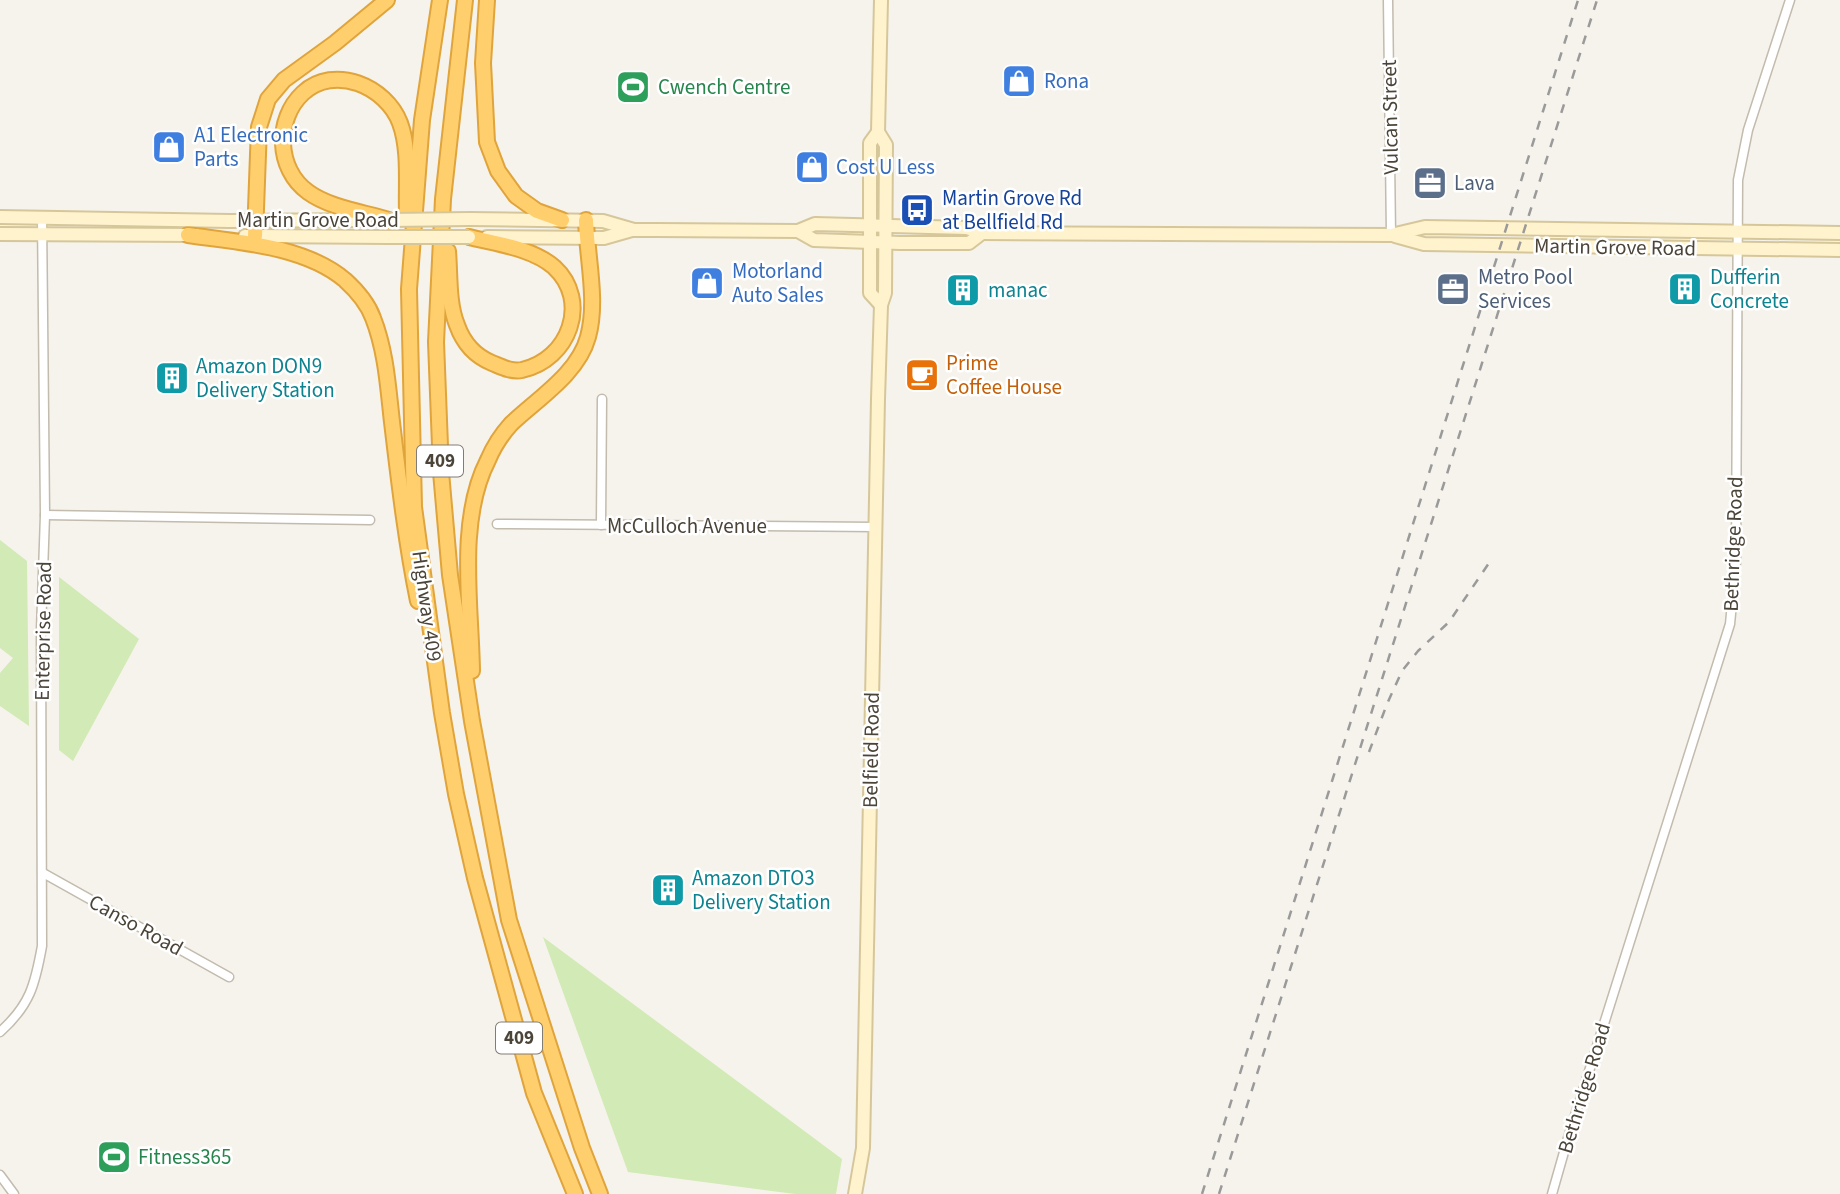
<svg xmlns="http://www.w3.org/2000/svg" width="1840" height="1194" viewBox="0 0 1840 1194" font-family="'Source Sans 3',sans-serif">
  <style>
    .green { fill: #d2eab5 }
    .lines { fill: none; stroke-linecap: round; stroke-linejoin: round }
    .street-casing { stroke: #c2bbae; stroke-width: 11 }
    .secondary-casing { stroke: #d6c79b; stroke-width: 16 }
    .highway-casing { stroke: #e0a43c; stroke-width: 18 }
    .street { stroke: #fff; stroke-width: 8 }
    .secondary { stroke: #fff3cd; stroke-width: 12 }
    .highway { stroke: #ffcf6e; stroke-width: 14 }
    .rail { stroke: #9a9a9a; stroke-width: 2.5; stroke-dasharray: 9 9; stroke-linecap: butt }
    .secondary-bridge-casing { stroke: #d6c79b; stroke-width: 16; stroke-linecap: butt }
    .secondary-bridge { stroke: #fff3cd; stroke-width: 12 }
    .labels { text-anchor: middle; dominant-baseline: central; stroke-width: 5; stroke-linejoin: round; paint-order: stroke }
    .shield { fill: #fff; stroke: #817c74; stroke-width: 2 }
    .shield-label { font-size: 19px; font-weight: bold; fill: #4b4439 }
    .shop-label { font-size: 21px; fill: #366cbe; stroke: #fff; text-anchor: start }
    .leisure-label { font-size: 21px; fill: #27864d; stroke: #fff; text-anchor: start }
    .street-label { font-size: 21px; fill: #4b4439; stroke: #fff }
    .service-label { font-size: 21px; fill: #4e5e75; stroke: #fff; text-anchor: start }
    .transit-label { font-size: 21px; fill: #164399; stroke: #fff; text-anchor: start }
    .culture-label { font-size: 21px; fill: #0d838f; stroke: #fff; text-anchor: start }
    .food-label { font-size: 21px; fill: #c56008; stroke: #fff; text-anchor: start }
  </style>
  <rect width="100%" height="100%" fill="#f6f3ec"/>
  <g class="green">
    <path d="M 0,540 L 27,561 L 29,726 L 0,706 L 0,673 L 13,658 L 0,648 Z"/>
    <path d="M 59,577 L 139,639 L 73,761 L 59,750 Z"/>
    <path d="M 543,937 L 842,1159 L 836,1194 L 795,1194 L 628,1172 Z"/>
  </g>
  <g class="lines">
    <g class="street-casing">
      <g id="street">
        <path d="M 1388,0 L 1391,235"/>
        <path d="M 45,515 L 370,520"/>
        <path d="M 497,524 L 876,527"/>
        <path d="M 601,525 L 602,399"/>
        <path d="M 43,873 L 229,977"/>
        <path d="M 0,1032 C 30,1005 35,985 42,946 L 41,630 L 45,515 L 42,217"/>
        <path d="M 0,1175 L 14,1194"/>
        <path d="M 1552,1194 L 1568,1138 L 1730,624 L 1736,562 L 1738,180 L 1748,130 L 1790,0"/>
      </g>
    </g>
    <g class="secondary-casing">
      <g id="secondary">
        <path d="M 878,132 L 870,143 L 870,293 L 881,305"/>
        <path d="M 0,217 L 230,221 L 378,220"/>
        <path d="M 470,219 L 603,221 L 634,230 L 656,230 L 798,231 L 815,224 L 967,228 L 982,233 L 1391,235 L 1425,227 L 1840,233"/>
        <path d="M 798,231 L 814,240 L 900,243 L 969,243 L 982,233"/>
        <path d="M 0,234 L 196,235"/>
        <path d="M 245,236 L 388,237"/>
        <path d="M 1395,236 L 1424,244 L 1840,250"/>
        <path d="M 487,237 L 604,238 L 632,230"/>
        <path d="M 855,1194 L 863,1148 L 878,399 L 881,305 L 885,293 L 886,145 L 878,132 L 881,0"/>
      </g>
    </g>
    <g class="highway-casing">
      <g id="highway">
        <path d="M 440,0 L 422,120 L 409,289 L 414,507 L 442,713 L 456,794 L 475,878 L 534,1093 L 575,1194"/>
        <path d="M 465,0 L 443,199 L 436,342 L 441,472 L 450,575 L 472,721 L 509,920 L 582,1148 L 600,1194"/>
        <path d="M 487,0 L 483,63 L 487,142 L 498,171 L 516,196 L 537,211 L 562,220"/>
        <path d="M 389,220 C 363,212 330,208 308,192 C 276,169 275,119 303,93 C 334,64 386,86 400,123 C 410,150 406,184 407,213"/>
        <path d="M 188,235 C 238,242 305,246 345,280 C 356,290 368,304 373,318 C 386,351 388,387 392,422 C 399,481 406,542 418,601"/>
        <path d="M 255,236 L 259,127 L 268,99 L 284,80 L 335,43 L 387,0"/>
        <path d="M 448,251 C 450,275 448,303 457,325 C 463,342 475,356 492,363 C 502,367 511,372 522,370 C 569,360 591,301 554,267 C 532,248 497,244 469,237"/>
        <path d="M 472,671 C 471,605 457,520 488,460 C 493,448 502,434 511,424 C 537,399 578,374 588,337 C 598,301 587,258 586,220"/>
      </g>
    </g>
    <use href="#street" class="street"/>
    <use href="#secondary" class="secondary"/>
    <use href="#highway" class="highway"/>
    <g class="rail">
      <path d="M 1369,752 L 1387,704 L 1402,671 L 1418,651 L 1449,622 L 1489,563"/>
      <path d="M 1202,1194 L 1578,0"/>
      <path d="M 1219,1194 L 1597,0"/>
    </g>
    <g class="secondary-bridge-casing">
      <g id="secondary-bridge">
        <path d="M 389,220 L 470,219"/>
        <path d="M 388,237 L 469,237"/>
      </g>
    </g>
    <use href="#secondary-bridge" class="secondary-bridge"/>
  </g>
  <defs>
    <g id="shop-square" transform="scale(1.75)"><rect x="-9" y="-9" width="18" height="18" rx="4" fill="#3f7fe0" stroke="#fff"/><path d="M-5-2.5h2.3a2.7 3.5 0 0 1 5.4 0H5L5.5 6h-11ZM-1.5-2.5h3a1.5 2.3 0 0 0-3 0Z" fill="#fff"/></g>
    <g id="stadium-square" transform="scale(1.75)"><rect x="-9" y="-9" width="18" height="18" rx="4" fill="#2e9e5b" stroke="#fff"/><path d="M0-5a6.5 5 0 1 0 0 10a6.5 5 0 1 0 0-10ZM-3.5-1.8h7v3.6h-7Z" fill="#fff"/></g>
    <g id="office-square" transform="scale(1.75)"><rect x="-9" y="-9" width="18" height="18" rx="4" fill="#5c6f8a" stroke="#fff"/><path d="M-6-3h4V-5.5h4V-3h4V5H-6ZM-1-4.5V-3h2v-1.5ZM-6 0V1H6V0Z" fill="#fff"/></g>
    <g id="bus-square" transform="scale(1.75)"><rect x="-9" y="-9" width="18" height="18" rx="4" fill="#1a4fb4" stroke="#fff"/><path d="M-5-6H5V4H4V6H2V4H-2V6H-4V4H-5ZM-3.5-4V0h7V-4ZM-3.5 1.2v1.5H-2V1.2ZM2 1.2v1.5H3.5V1.2Z" fill="#fff"/></g>
    <g id="building-square" transform="scale(1.75)"><rect x="-9" y="-9" width="18" height="18" rx="4" fill="#0f9aa8" stroke="#fff"/><path d="M-4-6H4V6H1V3H-1V6H-4ZM-2.5-4.3h1.7v1.8h-1.7ZM.8-4.3h1.7v1.8H.8ZM-2.5-1h1.7V.8h-1.7ZM.8-1h1.7V.8H.8Z" fill="#fff"/></g>
    <g id="cafe-square" transform="scale(1.75)"><rect x="-9" y="-9" width="18" height="18" rx="4" fill="#e8710a" stroke="#fff"/><path d="M-5.5-4.5H6V0H3Q3 3.5 0 3.5H-2.5Q-5.5 3.5-5.5 0ZM3-3.2v2h1.7v-2ZM-6 4.5H4V6H-6Z" fill="#fff"/></g>
  </defs>
  <g fill-rule="evenodd">
    <use href="#shop-square" x="1019" y="81"/>
    <use href="#stadium-square" x="633" y="87"/>
    <use href="#shop-square" x="169" y="147"/>
    <use href="#shop-square" x="812" y="167"/>
    <use href="#office-square" x="1430" y="183"/>
    <use href="#bus-square" x="917" y="210"/>
    <use href="#shop-square" x="707" y="283"/>
    <use href="#office-square" x="1453" y="289"/>
    <use href="#building-square" x="1685" y="289"/>
    <use href="#building-square" x="963" y="290"/>
    <use href="#cafe-square" x="922" y="375"/>
    <use href="#building-square" x="172" y="378"/>
    <use href="#building-square" x="668" y="890"/>
    <use href="#stadium-square" x="114" y="1157"/>
  </g>
  <g class="labels">
    <g class="shield">
      <rect x="417" y="445.5" width="46" height="31" rx="5"/>
      <rect x="496" y="1022.5" width="46" height="31" rx="5"/>
    </g>
    <g class="shield-label">
      <text x="440" y="461">409</text>
      <text x="519" y="1038">409</text>
    </g>
    <g class="shop-label">
      <text x="1044" y="81">Rona</text>
      <text x="194" y="135">A1 Electronic<tspan x="194" dy="24">Parts</tspan></text>
      <text x="836" y="167">Cost U Less</text>
      <text x="732" y="271">Motorland<tspan x="732" dy="24">Auto Sales</tspan></text>
    </g>
    <g class="leisure-label">
      <text x="658" y="87">Cwench Centre</text>
      <text x="138" y="1157">Fitness365</text>
    </g>
    <g class="street-label">
      <text transform="translate(1390 117) rotate(-91)">Vulcan Street</text>
      <text x="318" y="220">Martin Grove Road</text>
      <text transform="translate(1615 247) rotate(1)">Martin Grove Road</text>
      <text x="687" y="526">McCulloch Avenue</text>
      <text transform="translate(1733 544) rotate(-88)">Bethridge Road</text>
      <text transform="translate(427 606) rotate(82)">Highway 409</text>
      <text transform="translate(43 631) rotate(-89)">Enterprise Road</text>
      <text transform="translate(871 750) rotate(-89)">Belfield Road</text>
      <text transform="translate(136 925) rotate(29)">Canso Road</text>
      <text transform="translate(1584 1088) rotate(-73)">Bethridge Road</text>
    </g>
    <g class="service-label">
      <text x="1454" y="183">Lava</text>
      <text x="1478" y="277">Metro Pool<tspan x="1478" dy="24">Services</tspan></text>
    </g>
    <g class="transit-label">
      <text x="942" y="198">Martin Grove Rd<tspan x="942" dy="24">at Bellfield Rd</tspan></text>
    </g>
    <g class="culture-label">
      <text x="1710" y="277">Dufferin<tspan x="1710" dy="24">Concrete</tspan></text>
      <text x="988" y="290">manac</text>
      <text x="196" y="366">Amazon DON9<tspan x="196" dy="24">Delivery Station</tspan></text>
      <text x="692" y="878">Amazon DTO3<tspan x="692" dy="24">Delivery Station</tspan></text>
    </g>
    <g class="food-label">
      <text x="946" y="363">Prime<tspan x="946" dy="24">Coffee House</tspan></text>
    </g>
  </g>
</svg>
